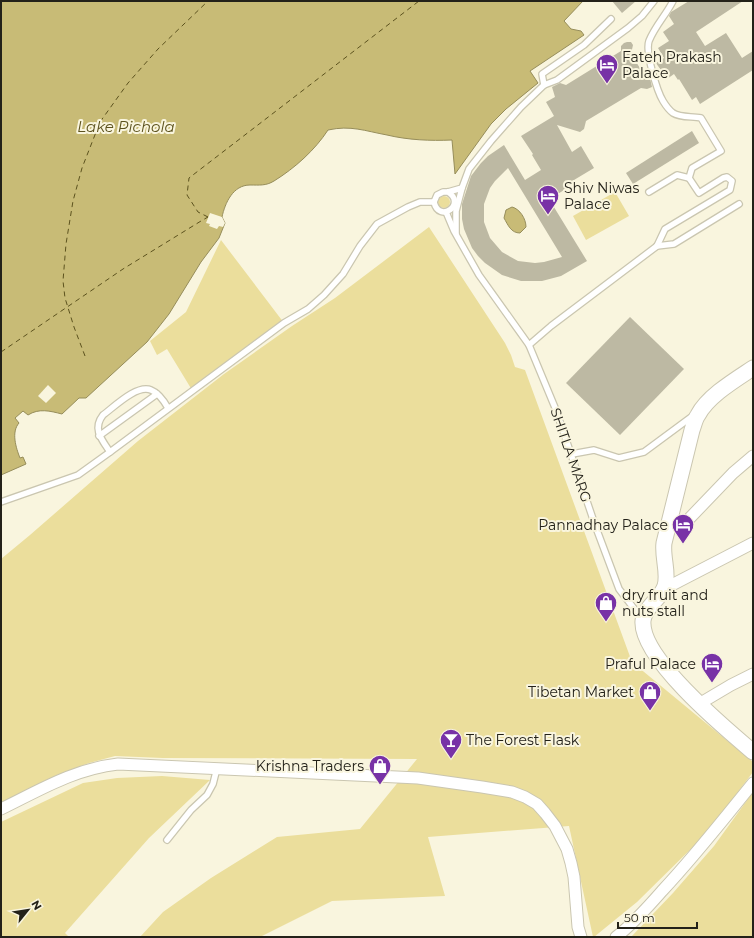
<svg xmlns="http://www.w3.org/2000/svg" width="754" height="938" viewBox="0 0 754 938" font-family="Montserrat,sans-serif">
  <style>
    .green { fill: #ebde9c }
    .water { fill: #c8bb76; stroke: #968d5a }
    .pier { fill: #f9f5de }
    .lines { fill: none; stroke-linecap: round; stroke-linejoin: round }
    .ferry { stroke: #5c521e; stroke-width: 1; stroke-dasharray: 5 4; stroke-linecap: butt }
    .building { fill: #bdb9a3; fill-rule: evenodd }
    .lane-casing { stroke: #cac6b0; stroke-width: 8 }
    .street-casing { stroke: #cac6b0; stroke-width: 13 }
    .secondary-casing { stroke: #cac6b0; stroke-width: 17 }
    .lane { stroke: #fff; stroke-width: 5.5 }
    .street { stroke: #fff; stroke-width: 11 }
    .secondary { stroke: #fff; stroke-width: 15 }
    .labels { text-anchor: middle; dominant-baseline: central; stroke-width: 4; stroke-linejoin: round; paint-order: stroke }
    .poi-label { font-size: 14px; fill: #232119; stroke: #f9f5de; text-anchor: start }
    .street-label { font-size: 14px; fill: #232119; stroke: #f9f5de }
    .water-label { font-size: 15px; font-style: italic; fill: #5c521e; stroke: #f9f5de }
  </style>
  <rect width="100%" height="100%" fill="#f9f5de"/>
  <g class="green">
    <path d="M 615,192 L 629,216 L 586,240 L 573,216 Z"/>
    <circle cx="444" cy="202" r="6"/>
    <path d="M 429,227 L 505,343 L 511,355 L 515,367 L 525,370 L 632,662 L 753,762 L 753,772 L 706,834 L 637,902 L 594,937 L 593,937 L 569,826 L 428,837 L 445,896 L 332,901 L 260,937 L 140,937 L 163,912 L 211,878 L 277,837 L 360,829 L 417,759 L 163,758 L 115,756 L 89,763 L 57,775 L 1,804 L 1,559 L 30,535 L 138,441 L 224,374 L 292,326 L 335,298 Z"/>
    <path d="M 221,240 L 284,323 L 192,390 L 167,349 L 157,355 L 150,341 L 186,312 Z"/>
    <path d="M 162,776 L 210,780 L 149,838 L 65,933 L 69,937 L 1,937 L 1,822 L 83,783 L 117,778 Z"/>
    <path d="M 753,792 L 753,937 L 631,937 L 673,893 L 714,846 Z"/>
  </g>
  <g class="water">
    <path d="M 1,1 L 583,1 L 564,21 L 571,29 L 581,31 L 584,35 L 530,71 L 538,83 L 506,109 L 491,124 L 455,174 L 452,140 C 430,141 408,140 387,135 C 365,131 351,125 328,130 C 315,150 295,168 274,181 C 266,186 259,185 250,185 C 233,185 225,203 222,217 L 225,223 L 219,238 L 201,262 L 169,314 L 147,342 L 86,398 L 79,398 L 62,414 C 50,411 39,408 28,415 L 23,411 L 15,418 L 19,423 C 11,432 16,448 20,458 L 23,457 L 26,464 L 1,475 Z"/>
    <path d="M 512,207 C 520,209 526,219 526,227 L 520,233 C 511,233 508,225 504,218 L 506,210 Z"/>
  </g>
  <g class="pier">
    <path d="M 210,213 L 222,217 L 225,223 L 223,227 L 219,226 L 217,229 L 209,226 L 210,224 L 206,223 Z"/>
    <path d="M 48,385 L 56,393 L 46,403 L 38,396 Z"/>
  </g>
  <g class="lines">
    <g class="ferry">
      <path d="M 208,217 L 198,212 L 187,195 L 189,178 L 419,1"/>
      <path d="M 1,352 L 123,269 L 201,221 L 208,217"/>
      <path d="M 85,356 L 74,327 L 65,298 L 63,281 L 66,244 L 73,201 L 82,168 L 100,122 L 128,83 L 158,49 L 208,1"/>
    </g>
  </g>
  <g class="building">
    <path d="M 612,1 L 636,1 L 622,13 Z"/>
    <path d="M 689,1 L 743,1 L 696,32 L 705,46 L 726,33 L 742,58 L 753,51 L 753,70 L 700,104 L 696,97 L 692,100 L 679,79 L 678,80 L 674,74 L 667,79 L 656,63 L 664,58 L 658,48 L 669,41 L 663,32 L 674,24 L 669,16 L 671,12 Z"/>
    <path d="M 627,42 L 631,42 L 633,45 L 631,54 L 645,76 L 650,78 L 652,87 L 647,89 L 641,88 L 586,121 L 584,129 L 580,132 L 557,125 L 572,152 L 581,146 L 594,168 L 564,186 L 566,189 L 549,199 L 587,261 L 561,276 L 542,281 L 521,281 L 502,275 L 485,263 L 478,256 L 472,248 L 464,229 L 462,219 L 462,204 L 471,176 L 481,163 L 488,156 L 504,145 L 525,180 L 541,170 L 532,155 L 533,154 L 521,136 L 554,116 L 546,102 L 555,97 L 552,87 L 560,83 L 566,85 L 621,51 L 621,46 L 624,43 ZM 508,168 L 562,257 L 544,262 L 535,263 L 518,261 L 502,252 L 490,238 L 484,222 L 484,204 L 490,188 L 495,181 Z"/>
    <path d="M 692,131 L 699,143 L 633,184 L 626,173 Z"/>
    <path d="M 630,317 L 684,369 L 620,435 L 566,383 Z"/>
  </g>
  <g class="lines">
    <g class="lane-casing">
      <g id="lane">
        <path d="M 544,85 L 542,74 L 584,45 L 611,19"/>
        <path d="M 448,192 C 467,204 439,224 434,202 L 437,195 L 443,192 L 448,192 L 462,188 L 469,169 L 491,141 L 521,107 L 544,85 L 557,80 L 628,28 L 642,16 L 654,1"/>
        <path d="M 649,192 L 677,175 L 689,178"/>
        <path d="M 446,212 L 454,231 L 479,275 L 529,345 L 551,326 L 657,246 L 665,229 L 730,190 L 732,181 L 727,177 L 723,178 L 699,193 L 689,178 L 692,168 L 721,151 L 701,118 C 692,116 681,118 673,113 C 669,110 666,106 663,101 C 657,91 645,52 649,41 C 655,26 666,15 673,1"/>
        <path d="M 456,233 L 456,211 L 462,188"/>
        <path d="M 657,246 L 674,244 L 739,204"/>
        <path d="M 529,345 L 556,410 L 595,525 L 619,589 L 642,619"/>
        <path d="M 99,436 L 157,394"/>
        <path d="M 110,452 C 102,440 92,429 103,415 C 114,407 137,384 151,390 C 159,393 164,401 168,408"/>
        <path d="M 572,454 L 594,450 L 619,458 L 644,452 L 694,415"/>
        <path d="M 1,502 L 78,475 L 110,452 L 284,323 L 308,309 L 324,295 L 343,274 L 360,246 L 377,224 L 408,207 L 420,202 L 434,202"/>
        <path d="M 167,840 L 191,810 L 207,795 L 213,784 L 217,768"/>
      </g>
    </g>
    <g class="street-casing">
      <g id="street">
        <path d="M 668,527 L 685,523 L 733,473 L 753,456"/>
        <path d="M 664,589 L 753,543"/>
        <path d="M 699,704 L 731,685 L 753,674"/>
        <path d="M 1,809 C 40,790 74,769 118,764 L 418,778 L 482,787 L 512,792 L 525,797 L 537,804 L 545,813 L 555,826 L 567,849 L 571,863 L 574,877 L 578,927 L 581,937"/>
        <path d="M 616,937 C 633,924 648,907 662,891 C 694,857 723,820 753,783"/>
      </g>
    </g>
    <g class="secondary-casing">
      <path id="secondary" d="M 753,368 C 735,380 708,396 698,415 C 695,419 694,425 692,430 L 664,543 C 662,557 669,573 665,586 C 661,599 644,607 643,621 C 640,658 727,730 753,752"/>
    </g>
    <use href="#lane" class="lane"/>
    <use href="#street" class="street"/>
    <use href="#secondary" class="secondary"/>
  </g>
  <defs>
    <g id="hotel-pin" transform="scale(1.15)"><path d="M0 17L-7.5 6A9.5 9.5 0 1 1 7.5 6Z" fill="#7832a6" stroke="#f9f5de"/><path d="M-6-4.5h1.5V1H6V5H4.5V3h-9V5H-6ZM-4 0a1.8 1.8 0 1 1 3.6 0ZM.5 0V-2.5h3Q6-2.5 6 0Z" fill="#fff"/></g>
    <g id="shop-pin" transform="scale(1.15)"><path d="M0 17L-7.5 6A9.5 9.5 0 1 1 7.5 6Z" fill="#7832a6" stroke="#f9f5de"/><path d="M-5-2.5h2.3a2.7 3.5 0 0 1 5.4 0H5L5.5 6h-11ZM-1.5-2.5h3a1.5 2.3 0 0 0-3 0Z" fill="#fff"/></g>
    <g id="bar-pin" transform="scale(1.15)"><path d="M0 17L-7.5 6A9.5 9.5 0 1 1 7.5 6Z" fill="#7832a6" stroke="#f9f5de"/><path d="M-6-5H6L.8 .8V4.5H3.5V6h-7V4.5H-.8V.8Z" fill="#fff"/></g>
  </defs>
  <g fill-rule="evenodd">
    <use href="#hotel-pin" x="607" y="65"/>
    <use href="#hotel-pin" x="548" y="196"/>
    <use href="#hotel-pin" x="683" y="525"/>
    <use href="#shop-pin" x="606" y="603"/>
    <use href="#hotel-pin" x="712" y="664"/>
    <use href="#shop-pin" x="650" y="692"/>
    <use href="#bar-pin" x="451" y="740"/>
    <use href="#shop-pin" x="380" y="766"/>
  </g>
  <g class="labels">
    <g class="poi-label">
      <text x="622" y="57">Fateh Prakash<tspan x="622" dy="16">Palace</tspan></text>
      <text x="564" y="188">Shiv Niwas<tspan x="564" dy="16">Palace</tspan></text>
      <text x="668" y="525" text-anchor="end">Pannadhay Palace</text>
      <text x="622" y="595">dry fruit and<tspan x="622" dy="16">nuts stall</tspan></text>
      <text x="696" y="664" text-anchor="end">Praful Palace</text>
      <text x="634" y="692" text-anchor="end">Tibetan Market</text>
      <text x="466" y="740">The Forest Flask</text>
      <text x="364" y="766" text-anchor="end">Krishna Traders</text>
    </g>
    <g class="street-label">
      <text transform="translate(571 455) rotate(71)">SHITLA MARG</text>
    </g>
    <g class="water-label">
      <text x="126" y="126">Lake Pichola</text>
    </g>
  </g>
  <rect width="754" height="938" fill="none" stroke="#232119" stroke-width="4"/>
  <g transform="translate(28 910) rotate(60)" stroke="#f9f5de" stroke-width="3" paint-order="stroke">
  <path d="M0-3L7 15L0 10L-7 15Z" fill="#232119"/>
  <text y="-6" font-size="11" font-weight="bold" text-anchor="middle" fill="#232119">N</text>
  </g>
  <path d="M618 922v6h79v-6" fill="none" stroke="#232119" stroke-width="2"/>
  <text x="624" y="922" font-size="12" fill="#232119" stroke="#f9f5de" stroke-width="3" paint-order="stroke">50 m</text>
</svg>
